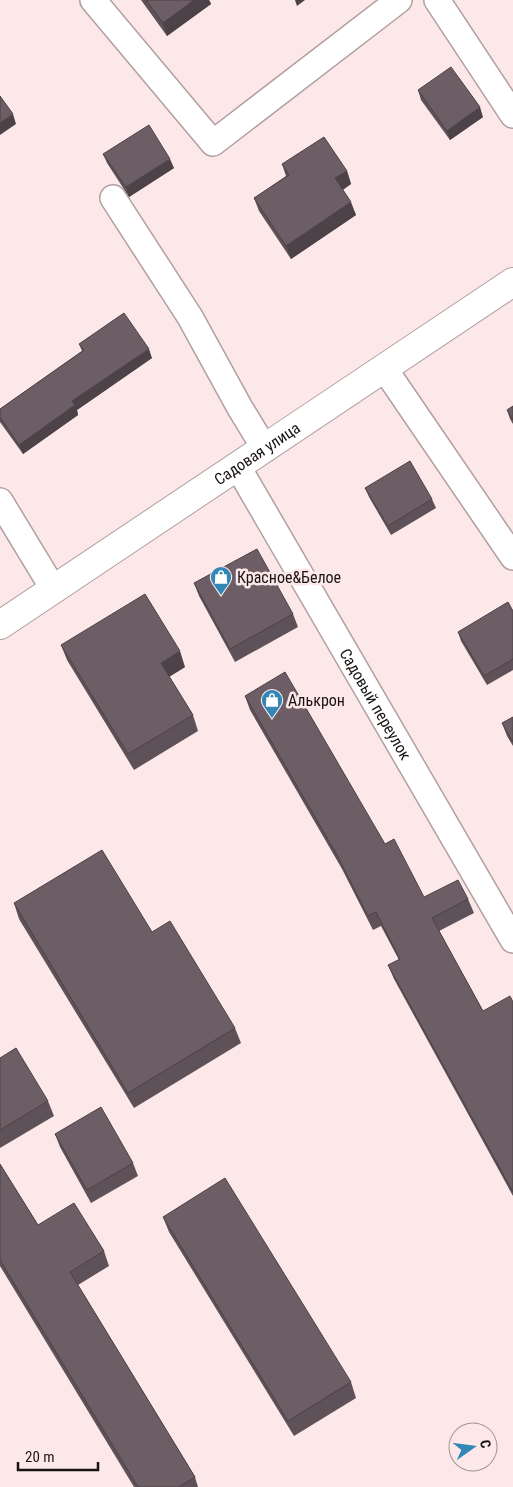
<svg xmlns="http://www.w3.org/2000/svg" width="513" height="1487" viewBox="0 0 513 1487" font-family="'Roboto Condensed',sans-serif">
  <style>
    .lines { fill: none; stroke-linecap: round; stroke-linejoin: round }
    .minor-casing { stroke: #b29fa0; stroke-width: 28 }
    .secondary-casing { stroke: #b29fa0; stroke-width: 30 }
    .minor { stroke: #fff; stroke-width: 25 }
    .secondary { stroke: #fff; stroke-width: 28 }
    .wall { fill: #5e5157 }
    .shaded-wall { fill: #4c4247 }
    .building { fill: #6d5e65; stroke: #4c4247 }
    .labels { text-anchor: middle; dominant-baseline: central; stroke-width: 5; stroke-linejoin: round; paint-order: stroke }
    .street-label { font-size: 16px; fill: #1a1314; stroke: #fce8e9 }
    .poi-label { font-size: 16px; fill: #1a1314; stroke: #fce8e9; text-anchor: start }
  </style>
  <rect width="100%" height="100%" fill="#fce8e9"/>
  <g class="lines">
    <g class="minor-casing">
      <g id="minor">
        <path d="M 93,0 L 213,143 L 399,0"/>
        <path d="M 437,0 L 513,115"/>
        <path d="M 113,198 L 190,317 L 240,408 L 265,449"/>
        <path d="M 384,368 L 513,557"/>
        <path id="s1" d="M 238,467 L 513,940"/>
        <path d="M 0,501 L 54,590"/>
      </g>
    </g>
    <g class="secondary-casing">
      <g id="secondary">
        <path id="s2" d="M 0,625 L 513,282"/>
      </g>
    </g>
    <use href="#minor" class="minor"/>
    <use href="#secondary" class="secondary"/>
  </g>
  <g class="wall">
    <path d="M 141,0 L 209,0 L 211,4 L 167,36 Z"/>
    <path d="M 418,90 L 483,117 L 450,140 L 421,100 Z"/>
    <path d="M 103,154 L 174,168 L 129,197 L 107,163 Z"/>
    <path d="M 282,164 L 347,171 L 351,184 L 343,190 L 356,215 L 291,259 L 259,211 L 254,198 L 286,176 Z"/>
    <path d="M 79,344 L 152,358 L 77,410 L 78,415 L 23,454 L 0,422 L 0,409 L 82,351 Z"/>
    <path d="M 513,406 L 513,424 L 510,419 L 507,410 Z"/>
    <path d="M 365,488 L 432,499 L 436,508 L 391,535 L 369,497 Z"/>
    <path d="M 194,583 L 293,614 L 298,627 L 235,662 L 199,596 Z"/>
    <path d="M 513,611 L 513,670 L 487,685 L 461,641 L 458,632 Z"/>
    <path d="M 61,645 L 185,667 L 169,677 L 193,715 L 198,731 L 134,770 L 67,660 Z"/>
    <path d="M 245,696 L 385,844 L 424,897 L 468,899 L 474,913 L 439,931 L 483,1011 L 513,1002 L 513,1196 L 394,979 L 388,965 L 399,960 L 381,926 L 373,930 L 342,869 L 250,710 Z"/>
    <path d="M 513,717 L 513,746 L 507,736 L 502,723 Z"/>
    <path d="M 14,903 L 152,932 L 235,1028 L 241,1043 L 134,1108 L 19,919 Z"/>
    <path d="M 0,1058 L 48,1101 L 54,1116 L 0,1148 Z"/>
    <path d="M 55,1134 L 133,1163 L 138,1176 L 91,1203 L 60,1147 Z"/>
    <path d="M 0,1164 L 38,1225 L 104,1251 L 109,1266 L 78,1285 L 195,1477 L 198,1487 L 134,1487 L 0,1266 Z"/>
    <path d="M 163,1217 L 351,1382 L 356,1398 L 294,1436 L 169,1232 Z"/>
  </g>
  <g class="shaded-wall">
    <path d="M 194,0 L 209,0 L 211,4 L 167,36 L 163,23 Z"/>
    <path d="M 295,0 L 305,0 L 297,6 Z"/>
    <path d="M 480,107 L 483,117 L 450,140 L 447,131 Z"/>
    <path d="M 13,114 L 16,124 L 0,135 L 0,123 Z"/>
    <path d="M 170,159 L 174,168 L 129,197 L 126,187 Z"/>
    <path d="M 347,171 L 351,184 L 340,191 L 335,178 Z"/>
    <path d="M 351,202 L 356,215 L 291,259 L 286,246 Z"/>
    <path d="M 149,349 L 152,358 L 77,410 L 78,415 L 23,454 L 19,445 L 72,401 Z"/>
    <path d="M 180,651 L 185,667 L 167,678 L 161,663 Z"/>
  </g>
  <g class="building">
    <path d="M 146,0 L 194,0 L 163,23 Z"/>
    <path d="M 451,67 L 480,107 L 447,131 L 418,90 Z"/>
    <path d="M 0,96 L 13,114 L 0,123 Z"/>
    <path d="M 149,125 L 170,159 L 126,187 L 103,154 Z"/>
    <path d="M 324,137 L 347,171 L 335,178 L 351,202 L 286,246 L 254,198 L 289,175 L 282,164 Z"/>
    <path d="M 124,313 L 149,349 L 72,401 L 75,405 L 19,445 L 0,417 L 0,409 L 84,350 L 79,344 Z"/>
    <path d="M 513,406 L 513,420 L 507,410 Z"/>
    <path d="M 410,461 L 432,499 L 388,526 L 365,488 Z"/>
    <path d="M 257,549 L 293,614 L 230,649 L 194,583 Z"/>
    <path d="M 145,594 L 180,651 L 161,663 L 193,715 L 128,754 L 61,645 Z"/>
    <path d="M 508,602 L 513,611 L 513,659 L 484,676 L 458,632 Z"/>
    <path d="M 285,672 L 385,844 L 394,839 L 424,897 L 458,880 L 468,899 L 432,918 L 483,1011 L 510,996 L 513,1002 L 513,1192 L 388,965 L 400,959 L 376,912 L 368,916 L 337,855 L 245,696 Z"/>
    <path d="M 513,717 L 513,742 L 502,723 Z"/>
    <path d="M 102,850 L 152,932 L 170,921 L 235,1028 L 128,1093 L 14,903 Z"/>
    <path d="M 16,1048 L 48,1101 L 0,1130 L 0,1058 Z"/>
    <path d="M 101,1107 L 133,1163 L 87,1190 L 55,1134 Z"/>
    <path d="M 0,1164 L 38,1225 L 74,1203 L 104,1251 L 70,1272 L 195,1477 L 179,1487 L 138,1487 L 0,1260 Z"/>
    <path d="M 225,1178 L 351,1382 L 288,1421 L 163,1217 Z"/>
  </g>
  <defs>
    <g id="shop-pin" transform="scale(1.125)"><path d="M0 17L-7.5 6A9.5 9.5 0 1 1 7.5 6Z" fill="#3387b7" stroke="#fce8e9"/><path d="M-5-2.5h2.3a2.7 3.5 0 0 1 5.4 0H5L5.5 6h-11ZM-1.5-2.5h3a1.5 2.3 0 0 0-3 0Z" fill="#fff"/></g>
  </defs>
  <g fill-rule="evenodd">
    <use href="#shop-pin" x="221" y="577"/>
    <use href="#shop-pin" x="272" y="700"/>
  </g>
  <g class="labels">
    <g class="street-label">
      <text stroke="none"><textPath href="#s2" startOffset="309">Садовая улица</textPath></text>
      <text stroke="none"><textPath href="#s1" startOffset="274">Садовый переулок</textPath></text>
    </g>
    <g class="poi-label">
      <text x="237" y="577">Красное&amp;Белое</text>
      <text x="288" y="700">Алькрон</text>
    </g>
  </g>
  <g transform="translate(473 1447) rotate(76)"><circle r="24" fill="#fce8e9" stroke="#a29394"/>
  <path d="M0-4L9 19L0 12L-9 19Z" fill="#3387b7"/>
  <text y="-8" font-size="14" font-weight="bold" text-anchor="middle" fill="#1a1314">С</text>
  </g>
  <path d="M18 1462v8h80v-8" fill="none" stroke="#1a1314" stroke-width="2.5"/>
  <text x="25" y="1462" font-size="15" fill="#1a1314" stroke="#fce8e9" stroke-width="4" paint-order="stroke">20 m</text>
</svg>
